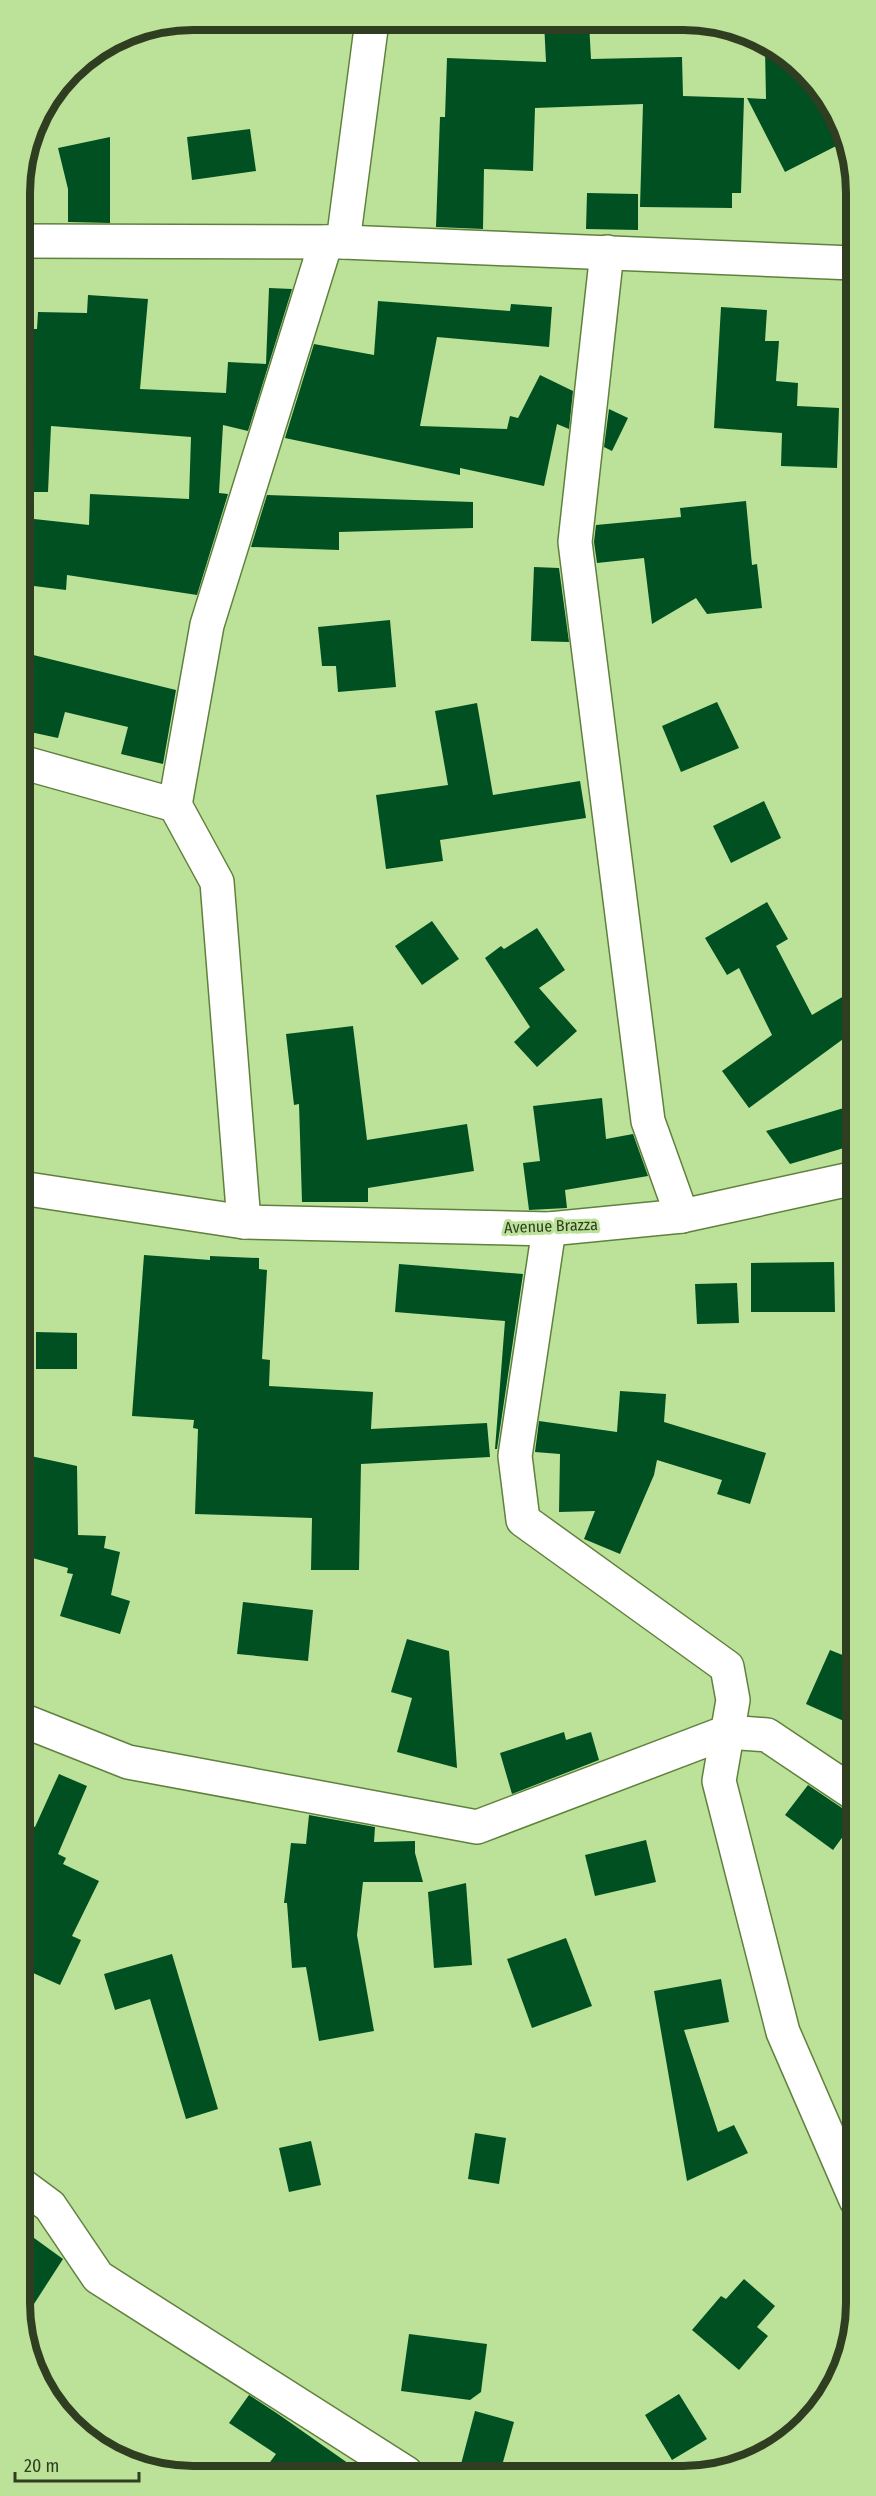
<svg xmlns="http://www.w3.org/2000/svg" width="876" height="2496" viewBox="0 0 876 2496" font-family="'Fira Sans Condensed',sans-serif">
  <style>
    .building { fill: #005022 }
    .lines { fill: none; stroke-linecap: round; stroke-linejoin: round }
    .street-casing { stroke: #60813d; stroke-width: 36 }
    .street { stroke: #fff; stroke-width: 33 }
    .labels { text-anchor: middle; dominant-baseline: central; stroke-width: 6; stroke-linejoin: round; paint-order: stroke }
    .street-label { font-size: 16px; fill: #2f3e21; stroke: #bce29a }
    .rim { fill: none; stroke: #2f3e21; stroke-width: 8 }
  </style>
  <rect width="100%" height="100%" fill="#bce29a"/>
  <g class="building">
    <path d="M 544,22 L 589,22 L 591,59 L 682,57 L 683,96 L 744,98 L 741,193 L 732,193 L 732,208 L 640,207 L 643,104 L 535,108 L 533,171 L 484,169 L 483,229 L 436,227 L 440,117 L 445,117 L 447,58 L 546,62 Z"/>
    <path d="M 765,49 L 805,70 L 842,143 L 785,172 L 747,98 L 766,99 Z"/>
    <path d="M 250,129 L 256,171 L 192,180 L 187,137 Z"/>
    <path d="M 110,137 L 110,223 L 68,222 L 68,189 L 58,148 Z"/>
    <path d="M 587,193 L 638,194 L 638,230 L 586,229 Z"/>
    <path d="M 269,288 L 292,289 L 248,431 L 223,425 L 219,493 L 228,494 L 197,595 L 67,575 L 66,590 L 26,585 L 34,519 L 89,525 L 90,494 L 189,499 L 191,437 L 51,426 L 48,492 L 20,492 L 20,329 L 37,329 L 38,312 L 87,313 L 88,295 L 148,299 L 140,389 L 226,393 L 228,362 L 266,364 Z"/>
    <path d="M 378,301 L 510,311 L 511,304 L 552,307 L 549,347 L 437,337 L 420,426 L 507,429 L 510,416 L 518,418 L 540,375 L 573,391 L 569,429 L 557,424 L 544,486 L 460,468 L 460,475 L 285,438 L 314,344 L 374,355 Z"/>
    <path d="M 721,307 L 767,310 L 765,341 L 779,341 L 776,381 L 798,383 L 797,406 L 839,408 L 837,468 L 781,466 L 782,433 L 714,428 Z"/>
    <path d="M 609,409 L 628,418 L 612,451 L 604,447 Z"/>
    <path d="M 267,495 L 473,502 L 473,528 L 339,532 L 339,550 L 251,547 Z"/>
    <path d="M 746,501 L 752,565 L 757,564 L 762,608 L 707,614 L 696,598 L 652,624 L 644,558 L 597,563 L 594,542 L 596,525 L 681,517 L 680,508 Z"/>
    <path d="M 534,567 L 559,568 L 569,642 L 531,641 Z"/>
    <path d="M 390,620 L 396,687 L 338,692 L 336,666 L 322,666 L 318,627 Z"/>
    <path d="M 21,652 L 176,690 L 163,764 L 121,754 L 128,727 L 65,712 L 58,738 L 21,730 Z"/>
    <path d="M 717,702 L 739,748 L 681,772 L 662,726 Z"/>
    <path d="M 477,703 L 493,795 L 580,781 L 586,818 L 440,840 L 443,861 L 386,869 L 376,795 L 448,785 L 435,711 Z"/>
    <path d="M 764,801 L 781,838 L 731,863 L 713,826 Z"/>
    <path d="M 767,902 L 788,939 L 776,946 L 812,1015 L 854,990 L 854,1031 L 749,1108 L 722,1071 L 772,1035 L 739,968 L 727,975 L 705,938 Z"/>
    <path d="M 432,921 L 459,959 L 422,985 L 395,946 Z"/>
    <path d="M 537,928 L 565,970 L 539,988 L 577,1031 L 537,1067 L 514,1042 L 530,1027 L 485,958 L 501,946 L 504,949 Z"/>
    <path d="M 353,1026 L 367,1140 L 467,1124 L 474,1171 L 368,1188 L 368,1202 L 302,1202 L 299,1104 L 294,1105 L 286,1034 Z"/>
    <path d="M 602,1098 L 606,1139 L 633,1134 L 648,1176 L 565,1190 L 567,1208 L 529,1210 L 523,1163 L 540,1161 L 533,1106 Z"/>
    <path d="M 854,1105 L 854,1145 L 790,1164 L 766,1131 Z"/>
    <path d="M 144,1255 L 210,1260 L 210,1256 L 259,1258 L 259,1269 L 267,1270 L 262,1359 L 270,1360 L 269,1386 L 373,1392 L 371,1429 L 487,1423 L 490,1457 L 361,1464 L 359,1570 L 311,1570 L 312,1518 L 195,1514 L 198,1429 L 193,1428 L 194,1420 L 132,1416 Z"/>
    <path d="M 834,1262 L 835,1312 L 751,1312 L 751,1263 Z"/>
    <path d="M 399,1264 L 523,1274 L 497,1449 L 495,1449 L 505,1321 L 395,1312 Z"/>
    <path d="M 737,1283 L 739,1323 L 697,1324 L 695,1284 Z"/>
    <path d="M 36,1332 L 77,1333 L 77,1369 L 36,1369 Z"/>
    <path d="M 620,1391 L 666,1394 L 664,1422 L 766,1453 L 750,1504 L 717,1494 L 722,1480 L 657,1460 L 654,1475 L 620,1554 L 584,1539 L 595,1511 L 559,1512 L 560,1454 L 535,1452 L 539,1421 L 617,1432 Z"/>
    <path d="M 26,1455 L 77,1466 L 78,1535 L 106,1536 L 104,1548 L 120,1552 L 111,1595 L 130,1601 L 120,1634 L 60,1616 L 73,1574 L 67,1573 L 68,1568 L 22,1555 L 22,1474 Z"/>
    <path d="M 243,1602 L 313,1610 L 308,1661 L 237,1654 Z"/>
    <path d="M 407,1639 L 449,1651 L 457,1768 L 397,1752 L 412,1698 L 391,1692 Z"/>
    <path d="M 830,1650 L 855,1660 L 855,1726 L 806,1704 Z"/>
    <path d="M 564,1732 L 566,1740 L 591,1732 L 599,1760 L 512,1794 L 500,1753 Z"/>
    <path d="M 59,1774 L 87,1786 L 58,1854 L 66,1858 L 63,1864 L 99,1881 L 72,1936 L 81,1940 L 60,1985 L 22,1968 L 22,1822 L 35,1827 Z"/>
    <path d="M 808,1785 L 845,1810 L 855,1812 L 855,1820 L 833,1850 L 785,1815 Z"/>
    <path d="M 309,1815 L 375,1827 L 374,1842 L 415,1841 L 415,1853 L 423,1882 L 363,1882 L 357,1935 L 374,2031 L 319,2041 L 306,1967 L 292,1968 L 287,1903 L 284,1903 L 291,1843 L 306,1844 Z"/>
    <path d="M 646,1840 L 656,1882 L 595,1896 L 585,1855 Z"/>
    <path d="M 466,1883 L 472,1965 L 434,1968 L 428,1892 Z"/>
    <path d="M 566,1938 L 592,2006 L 532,2028 L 507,1959 Z"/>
    <path d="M 172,1954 L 218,2109 L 186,2119 L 150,1999 L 115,2010 L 104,1974 Z"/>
    <path d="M 721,1979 L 729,2022 L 684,2030 L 718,2132 L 734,2125 L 748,2153 L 687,2181 L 654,1991 Z"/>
    <path d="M 475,2133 L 506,2138 L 499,2184 L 468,2179 Z"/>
    <path d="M 311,2141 L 321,2185 L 289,2192 L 279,2148 Z"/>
    <path d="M 23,2230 L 63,2259 L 23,2321 Z"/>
    <path d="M 744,2279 L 775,2306 L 757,2327 L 768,2336 L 739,2370 L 692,2330 L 721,2296 L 726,2299 Z"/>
    <path d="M 409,2334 L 487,2344 L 481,2392 L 470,2400 L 401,2391 Z"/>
    <path d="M 679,2394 L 707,2439 L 672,2460 L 645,2415 Z"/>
    <path d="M 249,2395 L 278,2414 L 362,2473 L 262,2473 L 276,2454 L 229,2423 Z"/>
    <path d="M 475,2411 L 514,2422 L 500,2473 L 481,2473 L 460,2468 Z"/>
  </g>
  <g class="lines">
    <g class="street-casing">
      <g id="street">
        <path d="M 20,241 L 343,242 L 853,263"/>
        <path d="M 343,242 L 372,21"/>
        <path d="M 607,252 L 575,542 L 648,1121 L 682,1216"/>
        <path d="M 21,762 L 175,805 L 217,882 L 244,1222"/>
        <path d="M 175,805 L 207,625 L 326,242"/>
        <path d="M 21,1188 L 244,1222 L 549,1229 L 682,1216 L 855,1178"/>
        <path d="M 549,1229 L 515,1456 L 523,1520 L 727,1667 L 733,1700 L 719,1781 L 783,2032 L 856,2200"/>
        <path d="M 22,1720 L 128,1762 L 477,1827 L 727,1732 L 767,1735 L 855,1794"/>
        <path d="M 23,2186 L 50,2206 L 98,2277 L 406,2473"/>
      </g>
    </g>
    <use href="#street" class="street"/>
  </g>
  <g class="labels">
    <g class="street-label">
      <text transform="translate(551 1226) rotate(-2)">Avenue Brazza</text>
    </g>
  </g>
  <path d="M0 0H876V2496H0ZM193 30H683A163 163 0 0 1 846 193V2303A163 163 0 0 1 683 2466H193A163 163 0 0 1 30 2303V193A163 163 0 0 1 193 30Z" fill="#bce29a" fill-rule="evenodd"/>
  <path class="rim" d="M193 30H683A163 163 0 0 1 846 193V2303A163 163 0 0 1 683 2466H193A163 163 0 0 1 30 2303V193A163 163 0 0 1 193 30Z"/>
  <path d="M15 2472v9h124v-9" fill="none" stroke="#2f3e21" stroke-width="3"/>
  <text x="24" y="2472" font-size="18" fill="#2f3e21" stroke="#bce29a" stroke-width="4.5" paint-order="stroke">20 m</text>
</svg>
